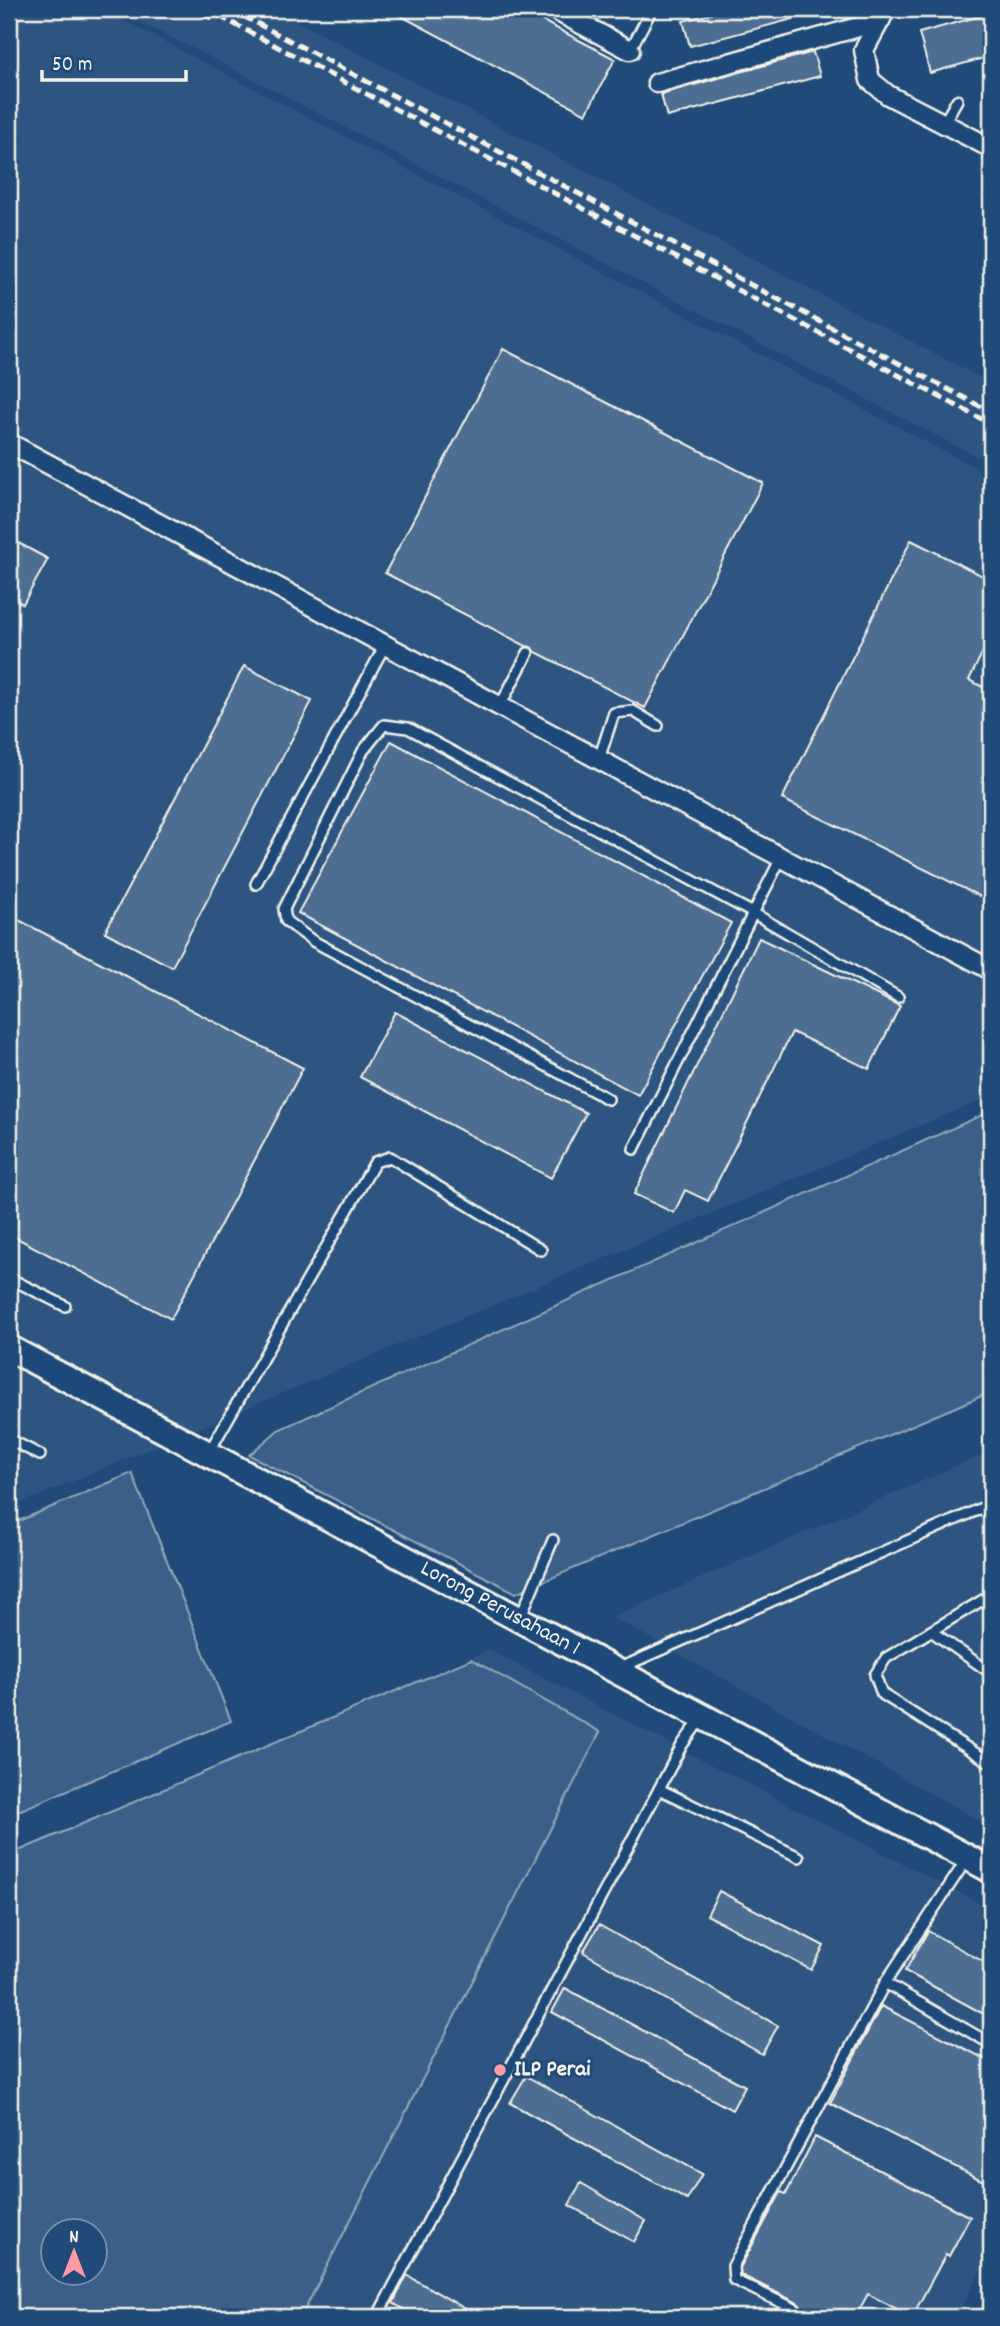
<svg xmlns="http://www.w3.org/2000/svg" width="1000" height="2326" viewBox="0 0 1000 2326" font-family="Dekko,sans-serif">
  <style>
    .built { fill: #2d5581; fill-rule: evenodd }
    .green { fill: #3a5f88; stroke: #97a8b8; stroke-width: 2; fill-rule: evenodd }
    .building { fill: #4d6e92; stroke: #f4f1e8; stroke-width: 2 }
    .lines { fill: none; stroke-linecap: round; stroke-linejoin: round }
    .lane-casing { stroke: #f4f1e8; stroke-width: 14 }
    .street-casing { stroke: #f4f1e8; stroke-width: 23 }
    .secondary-casing { stroke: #f4f1e8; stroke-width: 30 }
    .lane { stroke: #1f4a7a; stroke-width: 9 }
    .street { stroke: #1f4a7a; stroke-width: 18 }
    .secondary { stroke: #1f4a7a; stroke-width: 24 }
    .rail { stroke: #f4f1e8; stroke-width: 5; stroke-dasharray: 10 5; stroke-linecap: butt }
    .poi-dot { fill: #ff9aa2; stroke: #1f4a7a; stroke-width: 2.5 }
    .labels { text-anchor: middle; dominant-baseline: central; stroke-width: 6; stroke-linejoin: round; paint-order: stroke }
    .street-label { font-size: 23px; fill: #f4f1e8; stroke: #1f4a7a }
    .poi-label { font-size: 23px; font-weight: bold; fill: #f4f1e8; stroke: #1f4a7a; text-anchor: start }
  </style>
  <rect width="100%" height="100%" fill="#1f4a7a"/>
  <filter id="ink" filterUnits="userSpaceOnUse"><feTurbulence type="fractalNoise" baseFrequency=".0143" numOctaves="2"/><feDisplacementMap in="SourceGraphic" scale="14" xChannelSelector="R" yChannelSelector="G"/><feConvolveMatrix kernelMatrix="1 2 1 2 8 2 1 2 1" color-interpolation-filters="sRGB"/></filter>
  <g filter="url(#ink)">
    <g class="built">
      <path d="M 9,9 L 102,9 L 991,476 L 991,1096 L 9,1508 Z"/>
      <path d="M 113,9 L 274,9 L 991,383 L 991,464 L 206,55 Z"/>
      <path d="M 991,1451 L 991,1827 L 612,1617 Z"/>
      <path d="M 489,1650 L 991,1909 L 991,2252 L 956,2317 L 9,2317 L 9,1854 ZM 52,2232 L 94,2232 L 94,2274 L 52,2274 Z"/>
    </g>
    <g class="green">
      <path d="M 991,1111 L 991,1392 L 516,1593 L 249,1455 L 278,1430 Z"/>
      <path d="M 132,1473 L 231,1721 L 9,1815 L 9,1525 Z"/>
      <path d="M 471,1659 L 600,1732 L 301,2317 L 9,2317 L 9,1855 ZM 52,2232 L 94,2232 L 94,2274 L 52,2274 Z"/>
    </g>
    <g class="building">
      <path d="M 388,9 L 520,9 L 615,59 L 586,114 Z"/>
      <path d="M 729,9 L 812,9 L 812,14 L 690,46 L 683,21 Z"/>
      <path d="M 991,13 L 991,56 L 930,73 L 919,33 Z"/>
      <path d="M 813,52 L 820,76 L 667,117 L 661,94 Z"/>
      <path d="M 503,349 L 763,483 L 645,708 L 534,651 L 531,647 L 526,646 L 385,573 Z"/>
      <path d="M 9,538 L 48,559 L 23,604 L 9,597 Z"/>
      <path d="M 911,540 L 991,580 L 991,635 L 969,680 L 991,691 L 991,902 L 782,799 Z"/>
      <path d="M 244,666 L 312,701 L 172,967 L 105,932 Z"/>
      <path d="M 391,741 L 731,923 L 638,1095 L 298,913 Z"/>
      <path d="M 9,915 L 303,1068 L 171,1319 L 9,1234 Z"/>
      <path d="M 759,938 L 900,1006 L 869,1069 L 792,1032 L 708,1201 L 685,1190 L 674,1213 L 634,1194 Z"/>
      <path d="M 395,1012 L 586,1113 L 551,1178 L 360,1077 Z"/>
      <path d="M 719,1891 L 824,1946 L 811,1970 L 707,1915 Z"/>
      <path d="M 599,1925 L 778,2026 L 762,2054 L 583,1952 Z"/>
      <path d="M 928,1931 L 991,1966 L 991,2018 L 905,1971 Z"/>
      <path d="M 565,1988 L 745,2086 L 732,2110 L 552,2012 Z"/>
      <path d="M 881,2006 L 991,2062 L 991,2170 L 985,2182 L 830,2103 Z"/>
      <path d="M 526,2076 L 702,2174 L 687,2200 L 510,2103 Z"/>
      <path d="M 815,2137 L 970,2217 L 949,2256 L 946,2254 L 912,2317 L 868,2294 L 855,2317 L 818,2317 L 802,2308 L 798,2303 L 741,2275 L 740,2268 L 781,2192 L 786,2194 Z"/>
      <path d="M 581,2183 L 646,2221 L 634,2242 L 569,2205 Z"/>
      <path d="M 407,2275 L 479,2317 L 417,2317 L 393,2303 Z"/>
    </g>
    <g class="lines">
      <g class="lane-casing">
        <g id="lane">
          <path d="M 630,50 L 652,9"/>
          <path d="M 944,123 L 957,100"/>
          <path d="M 500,706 L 528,653"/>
          <path d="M 599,759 L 614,713 L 633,711 L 658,726"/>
          <path d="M 256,884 L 385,645"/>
          <path d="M 608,1099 L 313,941 L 286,921 L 284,909 L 363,751 L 384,725 L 408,728 L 753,913 L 898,997"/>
          <path d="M 634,1149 L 781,858"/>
          <path d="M 9,1278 L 65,1306"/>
          <path d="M 9,1439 L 40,1455"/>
          <path d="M 209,1452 L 375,1162 L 390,1157 L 541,1250"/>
          <path d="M 991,1595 L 886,1658 L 875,1675 L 882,1694 L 991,1763"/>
          <path d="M 520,1618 L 553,1540"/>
          <path d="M 931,1631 L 991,1673"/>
          <path d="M 620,1668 L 991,1504"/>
          <path d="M 659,1789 L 799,1857"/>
          <path d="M 885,1983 L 991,2044"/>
          <path d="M 377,2317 L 659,1789 L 682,1745 L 701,1719"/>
          <path d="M 792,2317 L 795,2309 L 734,2280 L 733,2266 L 885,1983 L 967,1859"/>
        </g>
      </g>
      <g class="street-casing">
        <g id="street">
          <path d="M 553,9 L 630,50"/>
          <path d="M 886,9 L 864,50 L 870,80 L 888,95 L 991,148"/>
          <path d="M 657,83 L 880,21"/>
          <path d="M 9,443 L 991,970"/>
        </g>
      </g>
      <g class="secondary-casing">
        <g id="secondary">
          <path id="s1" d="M 9,1348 L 991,1870"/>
        </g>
      </g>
      <use href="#lane" class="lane"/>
      <use href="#street" class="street"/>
      <use href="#secondary" class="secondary"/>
      <g class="rail">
        <path d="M 189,9 L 215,19"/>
        <path d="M 206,9 L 991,424"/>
        <path d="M 230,9 L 991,412"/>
      </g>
    </g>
  </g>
  <circle class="poi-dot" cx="500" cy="2070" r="7"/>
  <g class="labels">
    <g class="street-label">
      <text stroke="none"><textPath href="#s1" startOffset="556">Lorong Perusahaan 1</textPath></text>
    </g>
    <g class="poi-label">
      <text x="514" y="2070">ILP Perai</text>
    </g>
  </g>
  <rect width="1000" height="2326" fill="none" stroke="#1f4a7a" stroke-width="35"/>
  <rect x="18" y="18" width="965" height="2291" fill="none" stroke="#f4f1e8" stroke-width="2.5" filter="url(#ink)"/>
  <g transform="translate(74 2252)"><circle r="33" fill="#1f4a7a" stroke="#748da6" stroke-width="2"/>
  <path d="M0-5L12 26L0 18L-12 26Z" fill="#ff9aa2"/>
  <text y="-10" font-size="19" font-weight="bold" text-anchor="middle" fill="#f4f1e8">N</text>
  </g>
  <path d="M42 70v10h144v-10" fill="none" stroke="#f4f1e8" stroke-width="3.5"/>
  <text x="52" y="70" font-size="21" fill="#f4f1e8" stroke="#1f4a7a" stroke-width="5" paint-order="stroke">50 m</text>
</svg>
